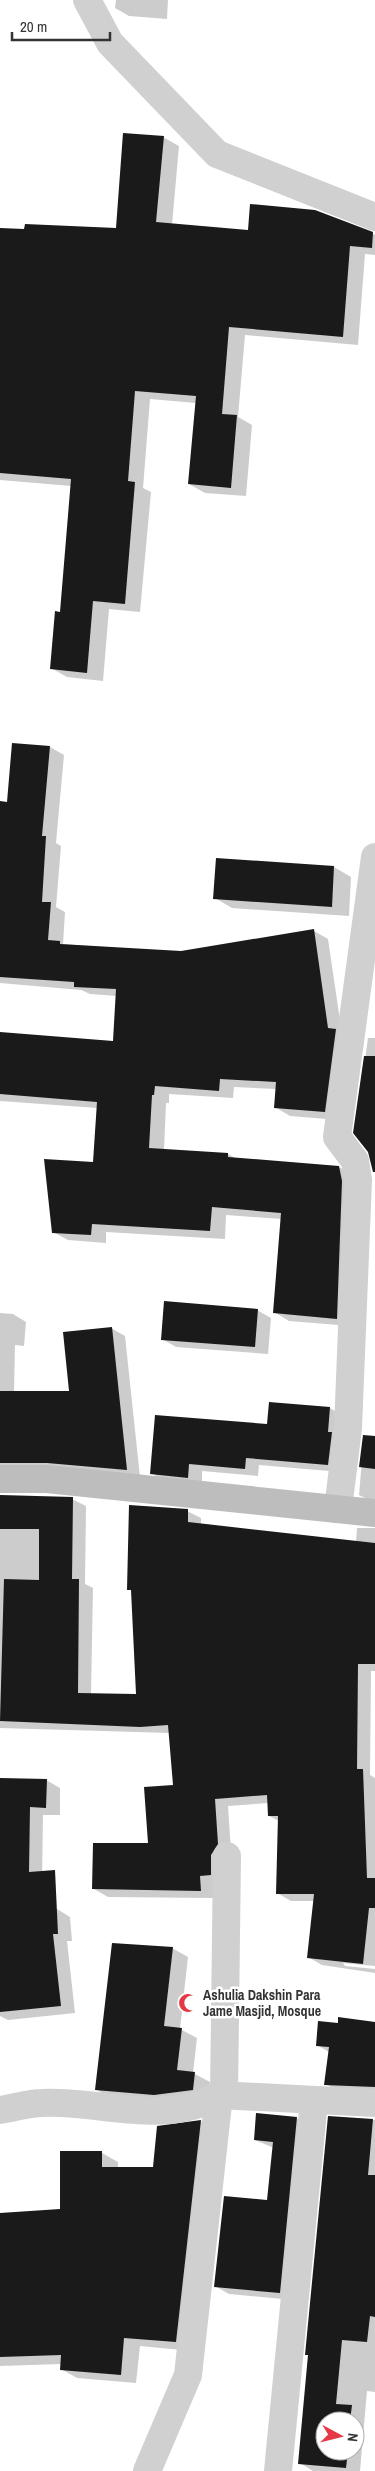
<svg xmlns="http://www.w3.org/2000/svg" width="375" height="2471" viewBox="0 0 375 2471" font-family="'Archivo Narrow',sans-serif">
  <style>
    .shadow { fill: #0003; fill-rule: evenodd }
    .building { fill: #1a1a1a }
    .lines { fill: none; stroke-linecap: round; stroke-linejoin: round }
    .street { stroke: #d0d0d0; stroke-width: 28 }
    .secondary { stroke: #bdbdbd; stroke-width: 28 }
    .labels { text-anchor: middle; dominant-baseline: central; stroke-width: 5; stroke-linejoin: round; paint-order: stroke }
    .poi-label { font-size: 14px; font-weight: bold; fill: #333; stroke: #fff; text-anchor: start }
  </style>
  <rect width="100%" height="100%" fill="#fff"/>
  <g class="shadow">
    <path d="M 116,0 L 168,0 L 167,19 L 129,16 L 115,8 Z"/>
    <path d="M 163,137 L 179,146 L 172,225 L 249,231 L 372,233 L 375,235 L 375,255 L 365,254 L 358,345 L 245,335 L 238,417 L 252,425 L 246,496 L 205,493 L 189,484 L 196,403 L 150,399 L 143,488 L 151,492 L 140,612 L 109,609 L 103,681 L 67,677 L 51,668 L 61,613 L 71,486 L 0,480 L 0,229 L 117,229 Z"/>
    <path d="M 50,747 L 64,755 L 56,843 L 61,846 L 56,907 L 65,912 L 63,944 L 181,953 L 314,931 L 328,939 L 342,1034 L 339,1120 L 290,1116 L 275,1107 L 276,1089 L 234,1087 L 233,1098 L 169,1094 L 169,1103 L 166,1103 L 164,1150 L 228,1154 L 235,1158 L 339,1167 L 354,1176 L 351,1326 L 289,1321 L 274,1312 L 282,1219 L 226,1215 L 225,1239 L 106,1232 L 106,1243 L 68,1240 L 53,1232 L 94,1163 L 97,1108 L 0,1101 L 0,1033 L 114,1042 L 117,996 L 90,994 L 81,990 L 0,983 L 0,891 Z"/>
    <path d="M 334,867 L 351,877 L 349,916 L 232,908 L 215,898 Z"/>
    <path d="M 368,1038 L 375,1038 L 375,1172 L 369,1151 L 355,1132 Z"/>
    <path d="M 257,1310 L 271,1318 L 268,1354 L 176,1347 L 162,1339 Z"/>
    <path d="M 0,1313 L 13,1314 L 26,1322 L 24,1346 L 15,1345 L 14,1392 L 70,1392 L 111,1328 L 125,1336 L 140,1477 L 0,1479 Z"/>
    <path d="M 330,1408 L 343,1416 L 341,1472 L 259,1465 L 258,1476 L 202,1471 L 202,1485 L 165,1481 L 151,1473 L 268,1425 Z"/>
    <path d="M 364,1436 L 375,1437 L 375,1503 L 359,1495 Z"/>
    <path d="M 0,1496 L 72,1499 L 86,1506 L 85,1584 L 93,1588 L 91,1695 L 138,1696 L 132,1591 L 129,1589 L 187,1511 L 201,1518 L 201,1525 L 356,1542 L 357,1528 L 375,1528 L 375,1671 L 371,1671 L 370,1775 L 375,1778 L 375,1966 L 343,1963 L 345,1966 L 375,1969 L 375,1973 L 322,1965 L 308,1957 L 315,1901 L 291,1901 L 277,1893 L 279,1821 L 269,1816 L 268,1803 L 228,1806 L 231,1852 L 224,1882 L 213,1883 L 214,1898 L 108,1897 L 94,1889 L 149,1845 L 174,1786 L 170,1733 L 0,1728 Z"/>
    <path d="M 0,1780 L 46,1780 L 60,1788 L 60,1815 L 43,1815 L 42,1883 L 0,1879 Z"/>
    <path d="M 57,1909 L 70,1917 L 72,1941 L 67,1941 L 75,2013 L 8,2020 L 0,2016 L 0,1916 Z"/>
    <path d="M 172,1948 L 188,1957 L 180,2029 L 197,2038 L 193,2073 L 210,2082 L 208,2098 L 112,2099 L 97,2090 Z"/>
    <path d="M 375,2023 L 375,2094 L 339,2092 L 326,2084 L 329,2052 L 317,2045 L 339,2024 Z"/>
    <path d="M 296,2118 L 310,2126 L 293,2300 L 229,2294 L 215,2286 L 268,2202 L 274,2148 L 255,2140 Z"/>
    <path d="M 329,2118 L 375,2120 L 375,2392 L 367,2391 L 360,2471 L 313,2471 L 300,2463 ZM 325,2421 L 355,2421 L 355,2451 L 325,2451 Z"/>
    <path d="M 200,2121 L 216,2130 L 192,2351 L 140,2346 L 136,2383 L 77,2378 L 61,2369 L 61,2364 L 0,2366 L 0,2214 L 61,2211 L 102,2153 L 118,2162 L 118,2168 L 154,2168 Z"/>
  </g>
  <g class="building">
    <path d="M 123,133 L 164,136 L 156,222 L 248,230 L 250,204 L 315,210 L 373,232 L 372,248 L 350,246 L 343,337 L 229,327 L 222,414 L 237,415 L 231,488 L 188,484 L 196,396 L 135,391 L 128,481 L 135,482 L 125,604 L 93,601 L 87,673 L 50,669 L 55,611 L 60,612 L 71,479 L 0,473 L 0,228 L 24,229 L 25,224 L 116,228 Z"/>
    <path d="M 12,743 L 50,746 L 42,836 L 46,836 L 42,902 L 51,902 L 48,940 L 60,941 L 60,944 L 181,951 L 314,929 L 328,1028 L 336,1029 L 325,1112 L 274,1108 L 276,1082 L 220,1079 L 219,1091 L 155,1086 L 154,1095 L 152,1095 L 149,1148 L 228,1153 L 228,1157 L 339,1166 L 342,1181 L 337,1319 L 273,1313 L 281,1213 L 212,1207 L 210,1231 L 92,1224 L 91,1235 L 52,1233 L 44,1159 L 93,1162 L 97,1102 L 0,1094 L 0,1032 L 113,1041 L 116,989 L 74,987 L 74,982 L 0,977 L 0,801 L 7,802 Z"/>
    <path d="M 216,858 L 334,866 L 332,907 L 213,899 Z"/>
    <path d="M 364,1056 L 375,1056 L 375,1172 L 373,1172 L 368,1152 L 353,1133 Z"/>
    <path d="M 164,1301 L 258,1309 L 255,1347 L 161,1340 Z"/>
    <path d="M 112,1327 L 127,1470 L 47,1463 L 0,1463 L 0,1391 L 69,1391 L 63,1332 Z"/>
    <path d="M 269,1402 L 330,1407 L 328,1432 L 332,1432 L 328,1465 L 246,1458 L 245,1469 L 189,1464 L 188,1478 L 150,1474 L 155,1415 L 267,1424 Z"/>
    <path d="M 363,1435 L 375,1436 L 375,1469 L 359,1467 Z"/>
    <path d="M 0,1495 L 73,1497 L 72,1579 L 79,1579 L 78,1693 L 136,1694 L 131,1590 L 127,1590 L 129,1505 L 188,1509 L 188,1522 L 375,1543 L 375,1664 L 358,1664 L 357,1769 L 363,1769 L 367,1878 L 375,1878 L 375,1908 L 369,1908 L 363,1964 L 307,1958 L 314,1894 L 276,1894 L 278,1816 L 268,1816 L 267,1795 L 215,1799 L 218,1844 L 211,1855 L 211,1875 L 200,1876 L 201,1891 L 92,1889 L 93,1843 L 148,1843 L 144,1787 L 173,1785 L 168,1725 L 140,1727 L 0,1721 L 4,1579 L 39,1580 L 39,1529 L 0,1529 Z"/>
    <path d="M 0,1778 L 47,1779 L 46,1808 L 30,1807 L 29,1872 L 55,1870 L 58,1934 L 53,1934 L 61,2006 L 0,2012 Z"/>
    <path d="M 112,1943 L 173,1947 L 164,2026 L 182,2028 L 177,2070 L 195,2072 L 193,2090 L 154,2095 L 95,2090 Z"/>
    <path d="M 338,2017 L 375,2022 L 375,2087 L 324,2085 L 329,2047 L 316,2046 L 318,2021 L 338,2023 Z"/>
    <path d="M 256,2113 L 297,2117 L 280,2293 L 214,2287 L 224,2196 L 267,2200 L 273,2142 L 254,2140 Z"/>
    <path d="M 328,2116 L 373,2119 L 368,2175 L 375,2175 L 375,2317 L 370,2316 L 367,2342 L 342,2340 L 336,2404 L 352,2405 L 350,2421 L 325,2421 L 325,2451 L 348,2451 L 346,2468 L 298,2464 L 308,2355 L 305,2355 Z"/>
    <path d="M 201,2120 L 176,2342 L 124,2338 L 121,2375 L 60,2370 L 61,2355 L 0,2357 L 0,2213 L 60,2209 L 60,2151 L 102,2151 L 102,2167 L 153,2167 L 157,2126 Z"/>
  </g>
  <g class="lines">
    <g class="street">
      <path d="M 87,0 L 110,43 L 217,154 L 375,217"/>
      <path d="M 338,1509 L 348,1428 L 358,1180 L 355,1161 L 337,1137 L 375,857"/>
      <path d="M 224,2095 L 227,1856"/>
      <path d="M 0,2110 C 14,2108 28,2103 42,2103 C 100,2100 165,2127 219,2095 L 375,2103"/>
      <path d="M 147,2471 L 188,2375 L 219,2095"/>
      <path d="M 278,2471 L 314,2101"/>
    </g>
    <path class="secondary" d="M 0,1479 L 47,1479 L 375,1513"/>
  </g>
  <defs>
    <g id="mosque-bare" transform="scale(1.5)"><path d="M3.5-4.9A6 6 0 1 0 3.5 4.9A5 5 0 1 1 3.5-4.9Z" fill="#e63946" stroke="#fff" stroke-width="2.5" paint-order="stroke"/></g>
  </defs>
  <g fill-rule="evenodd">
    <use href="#mosque-bare" x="188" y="2003"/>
  </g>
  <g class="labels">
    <g class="poi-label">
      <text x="203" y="1995">Ashulia Dakshin Para<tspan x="203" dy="16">Jame Masjid, Mosque</tspan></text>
    </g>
  </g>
  <g transform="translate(340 2436) rotate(97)"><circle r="24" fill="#ffffff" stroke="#adadad"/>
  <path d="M0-4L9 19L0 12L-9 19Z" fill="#e63946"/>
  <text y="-8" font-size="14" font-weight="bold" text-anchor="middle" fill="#333333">N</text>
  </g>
  <path d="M12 32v8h98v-8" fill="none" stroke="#333333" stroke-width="2.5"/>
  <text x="20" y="32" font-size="15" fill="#333333" stroke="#ffffff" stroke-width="4" paint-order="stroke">20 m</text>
</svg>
